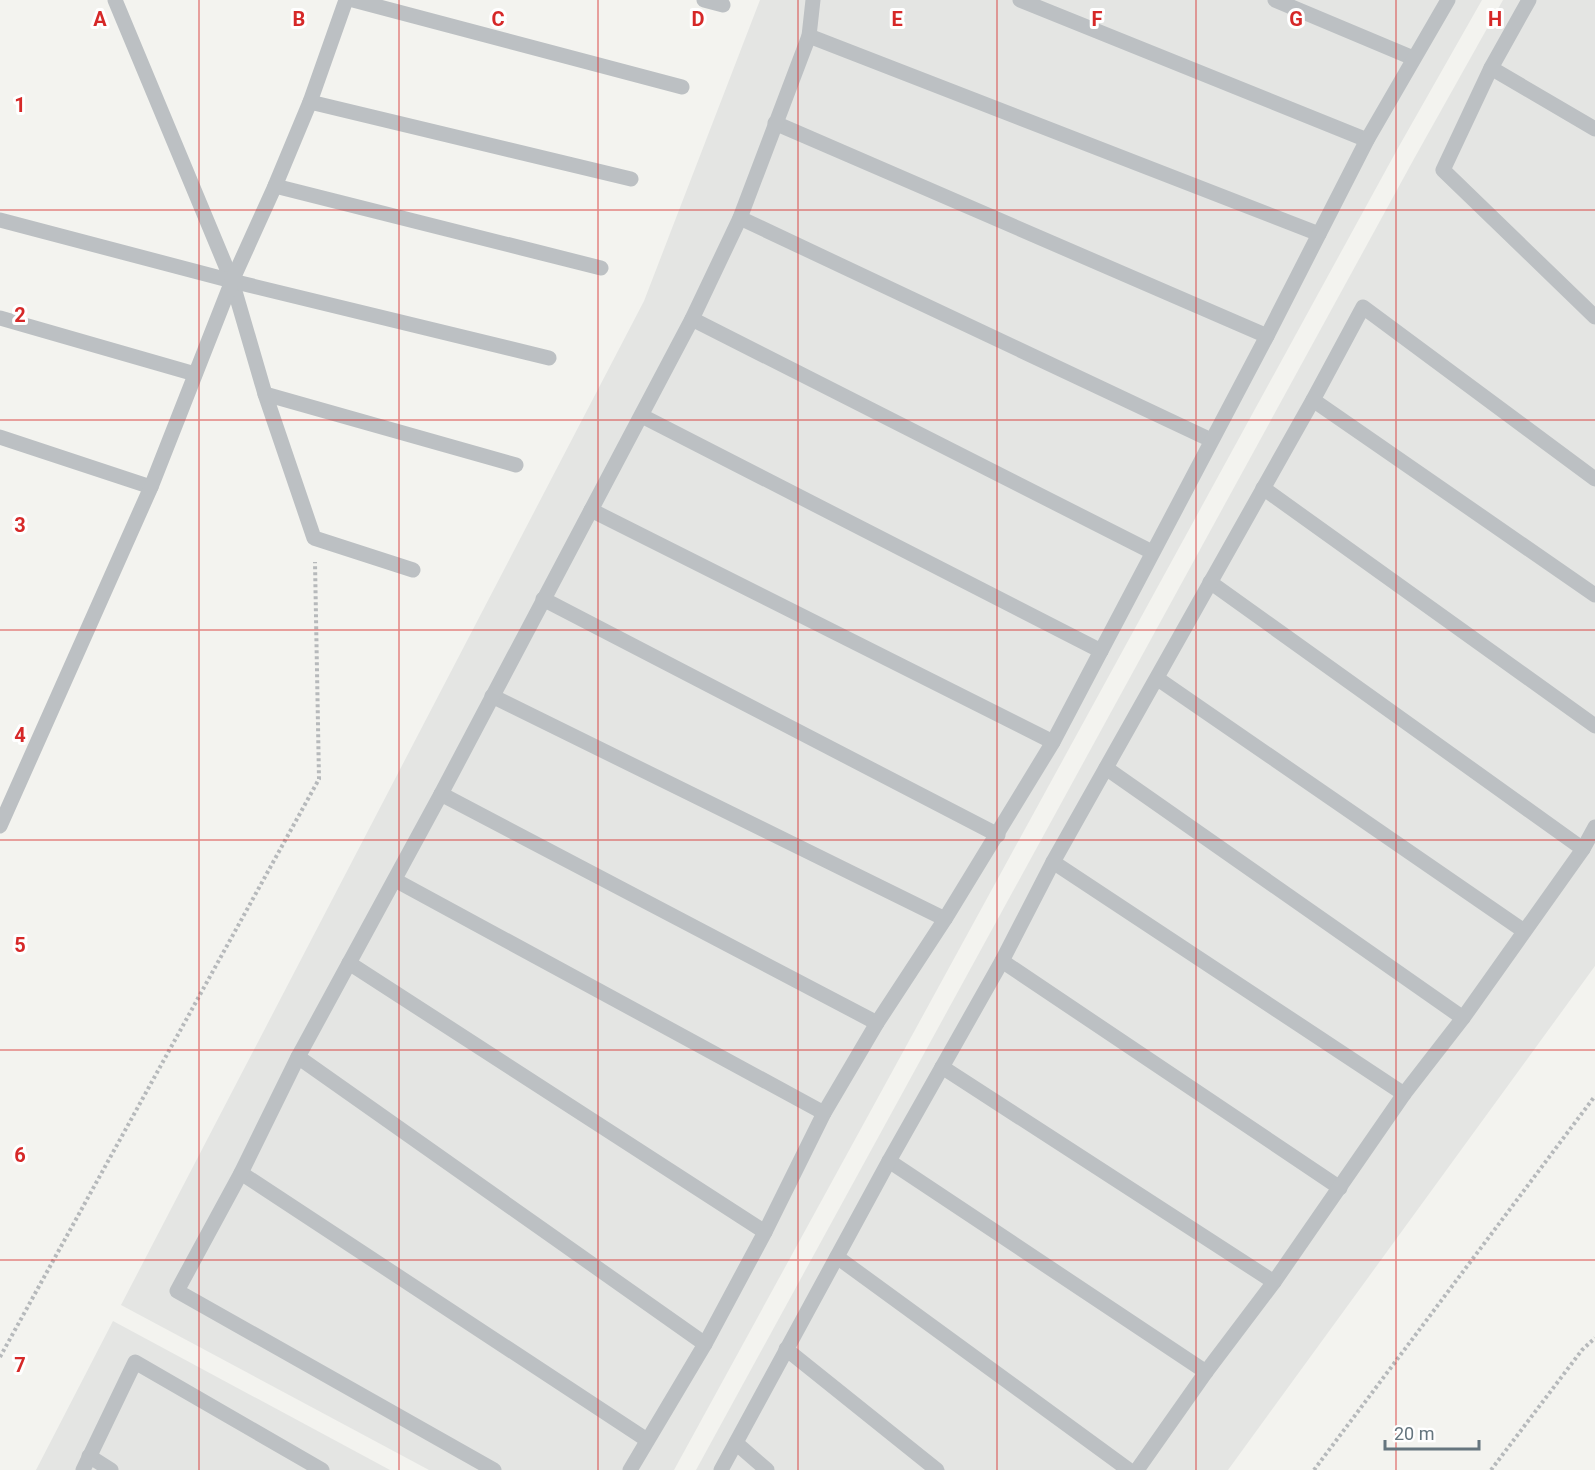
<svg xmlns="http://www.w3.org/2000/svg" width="1595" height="1470" viewBox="0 0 1595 1470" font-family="Roboto,sans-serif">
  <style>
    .built { fill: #e4e5e3 }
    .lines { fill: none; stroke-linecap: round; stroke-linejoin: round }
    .path { stroke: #b6b9bb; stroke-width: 4; stroke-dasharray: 3 3; stroke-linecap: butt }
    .lane { stroke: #bcc0c3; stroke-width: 15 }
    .grid { fill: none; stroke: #d62828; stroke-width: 1.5; stroke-opacity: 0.55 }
    .grid-label { font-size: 20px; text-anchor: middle; font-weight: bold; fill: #d62828; stroke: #fff; stroke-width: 6; stroke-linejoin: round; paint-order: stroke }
  </style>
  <rect width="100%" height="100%" fill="#f3f3ef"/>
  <g class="built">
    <path d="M 760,0 L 1482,0 L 1398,148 L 674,1470 L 429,1470 L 121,1305 L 644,301 Z"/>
    <path d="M 1503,0 L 1595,0 L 1595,966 L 1228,1470 L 696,1470 L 1415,157 Z"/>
    <path d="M 113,1321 L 390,1470 L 36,1470 Z"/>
  </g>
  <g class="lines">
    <g class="path">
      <path d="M 0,1357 L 319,779 L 315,562"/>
      <path d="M 1314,1470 L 1595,1096"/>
      <path d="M 1491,1470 L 1582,1350 L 1595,1338"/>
    </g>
    <g class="lane">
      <path d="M 115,0 L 232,281 L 265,394 L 314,538 L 413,570"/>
      <path d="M 353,0 L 682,87"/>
      <path d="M 704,0 L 723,5"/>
      <path d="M 1020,0 L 1367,140"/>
      <path d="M 1275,0 L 1413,58"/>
      <path d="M 1529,0 L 1491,68 L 1443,170 L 1595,317"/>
      <path d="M 809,36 L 1319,234"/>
      <path d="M 1491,68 L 1595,129"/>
      <path d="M 310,102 L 631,179"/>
      <path d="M 775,123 L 1267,336"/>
      <path d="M 275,186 L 601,268"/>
      <path d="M 740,218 L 1211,440"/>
      <path d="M 0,220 L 232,281 L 549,358"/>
      <path d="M 0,318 L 195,374"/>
      <path d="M 692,319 L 1152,552"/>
      <path d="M 265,394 L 516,465"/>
      <path d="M 1313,400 L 1595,595"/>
      <path d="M 642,416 L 1101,651"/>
      <path d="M 0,437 L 151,487"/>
      <path d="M 1263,488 L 1595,726"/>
      <path d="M 591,510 L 1053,742"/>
      <path d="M 1210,582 L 1583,849"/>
      <path d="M 543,599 L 998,835"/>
      <path d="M 1158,679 L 1524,931"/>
      <path d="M 492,696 L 945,919"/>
      <path d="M 1106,768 L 1463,1018"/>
      <path d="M 441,794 L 877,1023"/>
      <path d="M 0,826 L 151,487 L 232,281 L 275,186 L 310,102 L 346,0"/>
      <path d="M 1053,862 L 1404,1094"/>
      <path d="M 395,880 L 824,1113"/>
      <path d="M 1002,961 L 1340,1188"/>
      <path d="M 349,963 L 765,1232"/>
      <path d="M 298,1057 L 705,1344"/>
      <path d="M 942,1067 L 1274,1282"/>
      <path d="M 889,1161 L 1206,1372"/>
      <path d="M 241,1173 L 647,1440"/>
      <path d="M 837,1257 L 1129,1470"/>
      <path d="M 786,1349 L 937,1470"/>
      <path d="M 736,1443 L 767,1470"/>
      <path d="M 89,1456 L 111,1470"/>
      <path d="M 83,1470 L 135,1362 L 322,1470"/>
      <path d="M 494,1470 L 177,1291 L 241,1173 L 298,1057 L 441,794 L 692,319 L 740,218 L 809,36 L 813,0"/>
      <path d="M 630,1470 L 705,1344 L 765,1232 L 824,1113 L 877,1023 L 945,919 L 1053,742 L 1267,336 L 1367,140 L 1448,0"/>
      <path d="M 721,1470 L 889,1161 L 1002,961 L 1053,862 L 1313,400 L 1363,307 L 1595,479"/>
      <path d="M 1137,1470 L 1206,1372 L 1274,1282 L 1404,1094 L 1463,1018 L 1583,849 L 1595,827"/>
    </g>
  </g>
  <path class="grid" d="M 199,0 L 199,1470M 399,0 L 399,1470M 598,0 L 598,1470M 798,0 L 798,1470M 997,0 L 997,1470M 1196,0 L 1196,1470M 1396,0 L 1396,1470M 0,210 L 1595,210M 0,420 L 1595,420M 0,630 L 1595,630M 0,840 L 1595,840M 0,1050 L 1595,1050M 0,1260 L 1595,1260"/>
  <g class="grid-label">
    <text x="100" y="26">A</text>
    <text x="299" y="26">B</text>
    <text x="498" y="26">C</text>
    <text x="698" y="26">D</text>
    <text x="897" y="26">E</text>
    <text x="1097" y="26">F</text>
    <text x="1296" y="26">G</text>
    <text x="1495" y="26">H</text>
    <text x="20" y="112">1</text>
    <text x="20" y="322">2</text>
    <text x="20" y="532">3</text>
    <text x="20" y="742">4</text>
    <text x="20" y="952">5</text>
    <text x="20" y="1162">6</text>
    <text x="20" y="1372">7</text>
  </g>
  <path d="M1385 1440v9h94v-9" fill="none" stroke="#65757e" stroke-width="3"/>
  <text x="1394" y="1440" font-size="18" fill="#65757e" stroke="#ffffff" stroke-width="4.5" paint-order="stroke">20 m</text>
</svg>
